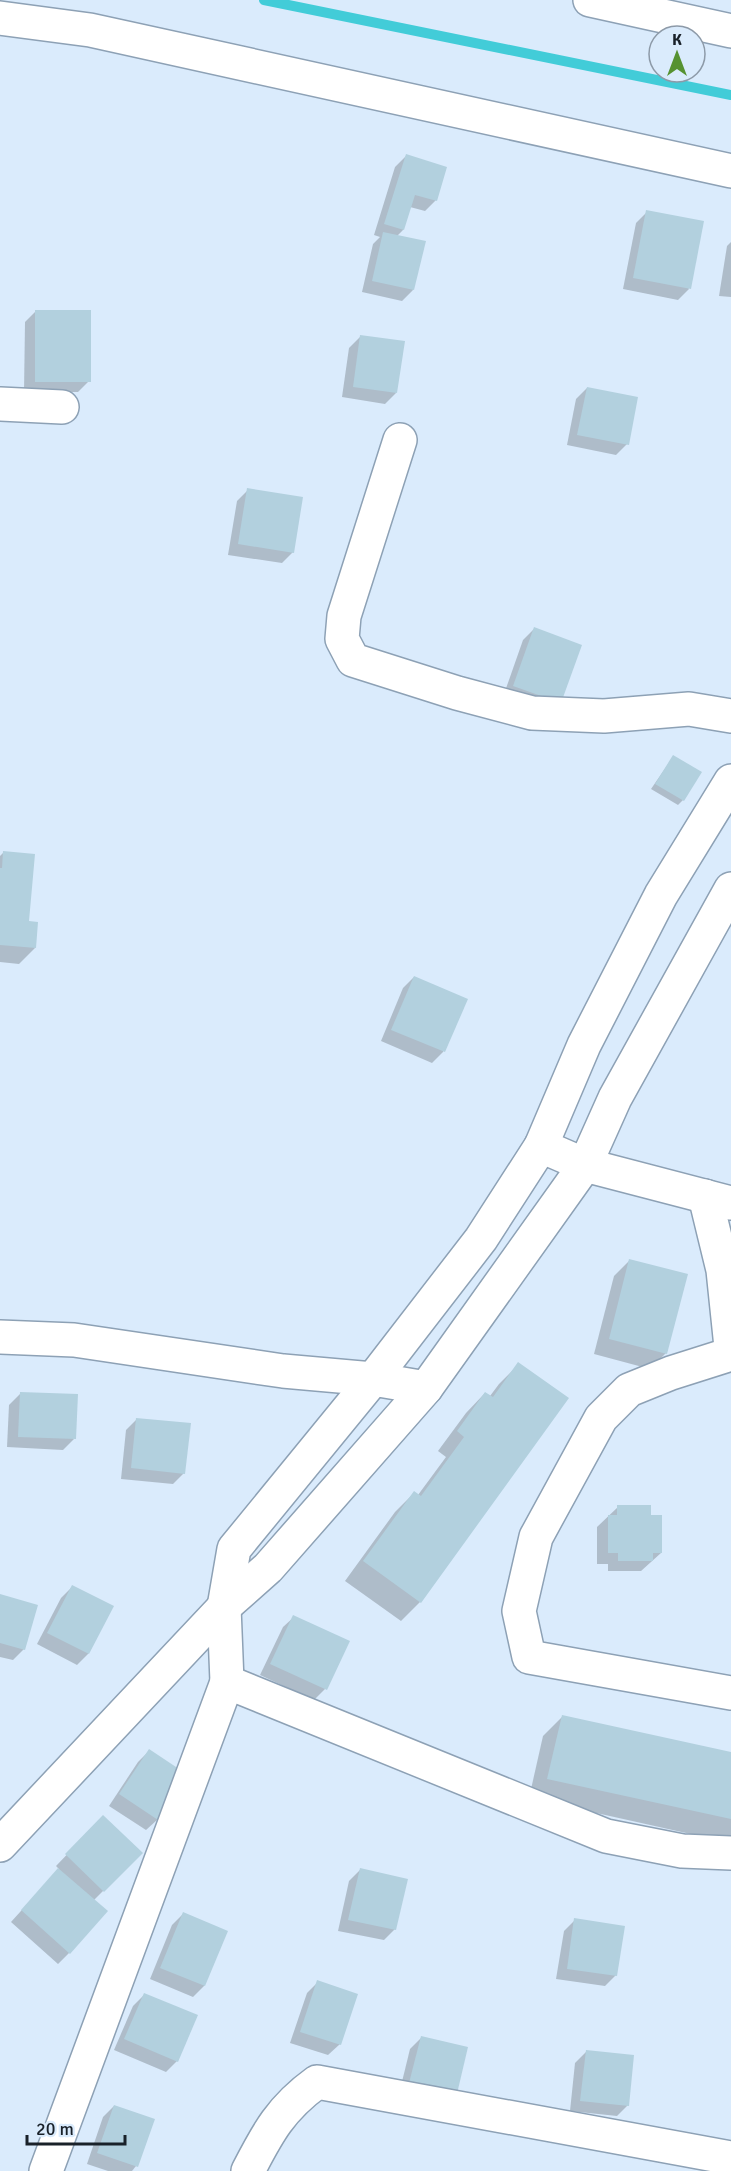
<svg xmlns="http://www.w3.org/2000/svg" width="731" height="2171" viewBox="0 0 731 2171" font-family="Signika,sans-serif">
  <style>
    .shadow { fill: #0003 }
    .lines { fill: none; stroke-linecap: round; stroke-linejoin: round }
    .stream { stroke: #42ccd8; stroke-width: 10 }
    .building { fill: #b2d0de }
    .minor-casing { stroke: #8da1b5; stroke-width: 36 }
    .tertiary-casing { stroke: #8da1b5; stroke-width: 36 }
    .minor { stroke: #fff; stroke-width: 33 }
    .tertiary { stroke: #fff; stroke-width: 33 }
  </style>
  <rect width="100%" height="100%" fill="#daebfc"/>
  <g class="shadow">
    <path d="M 406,156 L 436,200 L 425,211 L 410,207 L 403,230 L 397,236 L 413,290 L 402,301 L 362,292 L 373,244 L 380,237 L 374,235 L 395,167 Z"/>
    <path d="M 647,212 L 689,289 L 678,300 L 623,289 L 636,223 Z"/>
    <path d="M 731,242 L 731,297 L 719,296 L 727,246 Z"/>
    <path d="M 36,311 L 89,381 L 78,392 L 24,392 L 25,322 Z"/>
    <path d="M 360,337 L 396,393 L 385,404 L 342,397 L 349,348 Z"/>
    <path d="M 587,388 L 627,444 L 616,455 L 567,445 L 576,399 Z"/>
    <path d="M 248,490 L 293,552 L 282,563 L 228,555 L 237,501 Z"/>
    <path d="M 534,629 L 560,702 L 503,697 L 523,640 Z"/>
    <path d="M 673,757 L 683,800 L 678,805 L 651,789 Z"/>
    <path d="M 3,853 L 35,948 L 19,964 L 0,962 L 0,856 Z"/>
    <path d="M 414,977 L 466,999 L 443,1052 L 432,1063 L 381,1041 L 403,988 Z"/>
    <path d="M 630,1260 L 666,1353 L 650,1369 L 594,1354 L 614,1276 Z"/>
    <path d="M 519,1364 L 420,1602 L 401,1621 L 345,1581 L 395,1512 L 414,1493 L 418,1495 L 446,1457 L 438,1451 L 466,1413 L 485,1393 L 490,1396 L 499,1384 Z"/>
    <path d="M 20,1394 L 74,1439 L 63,1450 L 7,1447 L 9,1405 Z"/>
    <path d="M 137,1419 L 184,1473 L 173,1484 L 121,1479 L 126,1430 Z"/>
    <path d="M 618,1507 L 650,1516 L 661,1553 L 641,1571 L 608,1571 L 608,1564 L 597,1564 L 597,1527 Z"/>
    <path d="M 72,1587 L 112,1607 L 88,1654 L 77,1665 L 37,1644 L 61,1598 Z"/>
    <path d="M 0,1595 L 24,1649 L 13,1660 L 0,1657 Z"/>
    <path d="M 294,1617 L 348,1642 L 325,1689 L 314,1700 L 260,1675 L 283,1627 Z"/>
    <path d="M 562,1717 L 731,1754 L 731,1843 L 529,1798 L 543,1736 Z"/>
    <path d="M 149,1751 L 186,1776 L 157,1820 L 146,1830 L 109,1806 L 138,1762 Z"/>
    <path d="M 103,1817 L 141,1853 L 93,1901 L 69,1953 L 58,1964 L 11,1922 L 59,1869 L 56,1866 Z"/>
    <path d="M 360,1870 L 395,1929 L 384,1940 L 338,1931 L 349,1881 Z"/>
    <path d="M 183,1914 L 226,1932 L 204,1986 L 193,1997 L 150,1979 L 172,1925 Z"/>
    <path d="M 575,1920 L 616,1975 L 605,1986 L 556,1979 L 564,1931 Z"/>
    <path d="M 318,1982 L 340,2044 L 328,2055 L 290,2043 L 307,1993 Z"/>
    <path d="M 144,1995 L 177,2061 L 166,2072 L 114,2050 L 133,2006 Z"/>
    <path d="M 421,2038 L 467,2048 L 398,2098 L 410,2049 Z"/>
    <path d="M 586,2052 L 628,2105 L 617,2116 L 570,2111 L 575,2063 Z"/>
    <path d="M 114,2106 L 136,2166 L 132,2171 L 108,2171 L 87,2164 L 103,2117 Z"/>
  </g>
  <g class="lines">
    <path class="stream" d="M 264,0 L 731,95"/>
  </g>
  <g class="building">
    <path d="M 406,154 L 447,167 L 437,201 L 415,195 L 404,230 L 384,224 Z"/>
    <path d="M 646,210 L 704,221 L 691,289 L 633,278 Z"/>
    <path d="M 383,232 L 426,241 L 414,290 L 372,281 Z"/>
    <rect x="35" y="310" width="56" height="72"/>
    <path d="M 360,335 L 405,341 L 397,393 L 353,387 Z"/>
    <path d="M 587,387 L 638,397 L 629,445 L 577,435 Z"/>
    <path d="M 247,488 L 303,497 L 294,553 L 238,544 Z"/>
    <path d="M 534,627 L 582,645 L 561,703 L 513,686 Z"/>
    <path d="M 673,755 L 702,772 L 684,801 L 655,784 Z"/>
    <path d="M 3,851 L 35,854 L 29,921 L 38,922 L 36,948 L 0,945 L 0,868 L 2,868 Z"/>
    <path d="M 414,976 L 468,999 L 445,1052 L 391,1030 Z"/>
    <path d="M 629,1259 L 688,1274 L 667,1354 L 609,1339 Z"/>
    <path d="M 518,1362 L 569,1398 L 421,1603 L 363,1561 L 414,1491 L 421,1496 L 464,1437 L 457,1431 L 485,1392 L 493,1397 Z"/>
    <path d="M 20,1392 L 78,1394 L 76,1439 L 18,1437 Z"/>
    <path d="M 136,1418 L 191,1423 L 185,1474 L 131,1468 Z"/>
    <path d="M 617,1505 L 651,1505 L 651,1515 L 662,1515 L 662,1553 L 653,1553 L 653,1561 L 618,1561 L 618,1553 L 608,1553 L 608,1515 L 617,1515 Z"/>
    <path d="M 72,1585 L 114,1606 L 89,1654 L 47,1633 Z"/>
    <path d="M 0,1594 L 38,1605 L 25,1650 L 0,1643 Z"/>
    <path d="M 293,1615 L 350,1641 L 327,1690 L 270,1664 Z"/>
    <path d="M 562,1715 L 731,1752 L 731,1819 L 547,1779 Z"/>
    <path d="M 149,1749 L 188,1775 L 158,1820 L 119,1794 Z"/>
    <path d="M 103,1815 L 143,1853 L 104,1892 L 65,1854 Z"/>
    <path d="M 58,1868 L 108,1911 L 70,1954 L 21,1910 Z"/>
    <path d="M 360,1868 L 408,1879 L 396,1930 L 348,1920 Z"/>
    <path d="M 183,1912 L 228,1931 L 205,1986 L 160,1968 Z"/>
    <path d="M 574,1918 L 625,1926 L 617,1976 L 567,1969 Z"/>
    <path d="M 317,1980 L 358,1994 L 341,2045 L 300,2032 Z"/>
    <path d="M 144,1993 L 198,2015 L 178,2062 L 124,2039 Z"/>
    <path d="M 421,2036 L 468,2047 L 456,2098 L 408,2087 Z"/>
    <path d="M 586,2050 L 634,2055 L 629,2106 L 580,2101 Z"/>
    <path d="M 114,2105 L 155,2119 L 138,2167 L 97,2153 Z"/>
  </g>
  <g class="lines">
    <g class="minor-casing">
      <g id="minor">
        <path d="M 590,0 L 731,31"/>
        <path d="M 0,18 L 90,30 L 731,171"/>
        <path d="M 0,404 L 62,407"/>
        <path d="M 400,440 L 344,616 L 342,639 L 353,660 L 457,693 L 532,713 L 604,716 L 689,709 L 731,716"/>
        <path d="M 541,1146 L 585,1165 L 731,1203"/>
        <path d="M 705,1196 L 723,1270 L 731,1347"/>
        <path d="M 731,1354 L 671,1373 L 629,1390 L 601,1418 L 536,1537 L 519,1611 L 529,1657 L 731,1693"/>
        <path d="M 224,1607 L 227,1682"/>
        <path d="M 46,2171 L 227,1682 L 606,1836 L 682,1851 L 731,1853"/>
        <path d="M 248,2171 C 268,2132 281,2108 317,2082 L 731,2158"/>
      </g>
    </g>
    <g class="tertiary-casing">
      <g id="tertiary">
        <path d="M 0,1337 L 74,1340 L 283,1371 L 373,1379 L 426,1388"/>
        <path d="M 224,1607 L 234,1549 L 373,1379 L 481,1239 L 541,1146 L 584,1045 L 661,895 L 731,781"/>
        <path d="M 0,1845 L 224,1607 L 268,1568 L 426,1388 L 585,1165 L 615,1098 L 731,889"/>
      </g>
    </g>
    <use href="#minor" class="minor"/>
    <use href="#tertiary" class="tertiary"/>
  </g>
  <g transform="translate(677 54)"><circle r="28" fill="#daebfc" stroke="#8d9aa8" stroke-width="1.5"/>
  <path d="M0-4.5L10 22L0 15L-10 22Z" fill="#569231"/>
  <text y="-9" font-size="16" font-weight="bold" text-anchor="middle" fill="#192129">K</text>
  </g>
  <path d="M27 2135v9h98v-9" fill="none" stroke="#192129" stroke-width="3"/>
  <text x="36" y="2135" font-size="18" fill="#192129" stroke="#daebfc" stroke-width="4.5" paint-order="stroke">20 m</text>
</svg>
